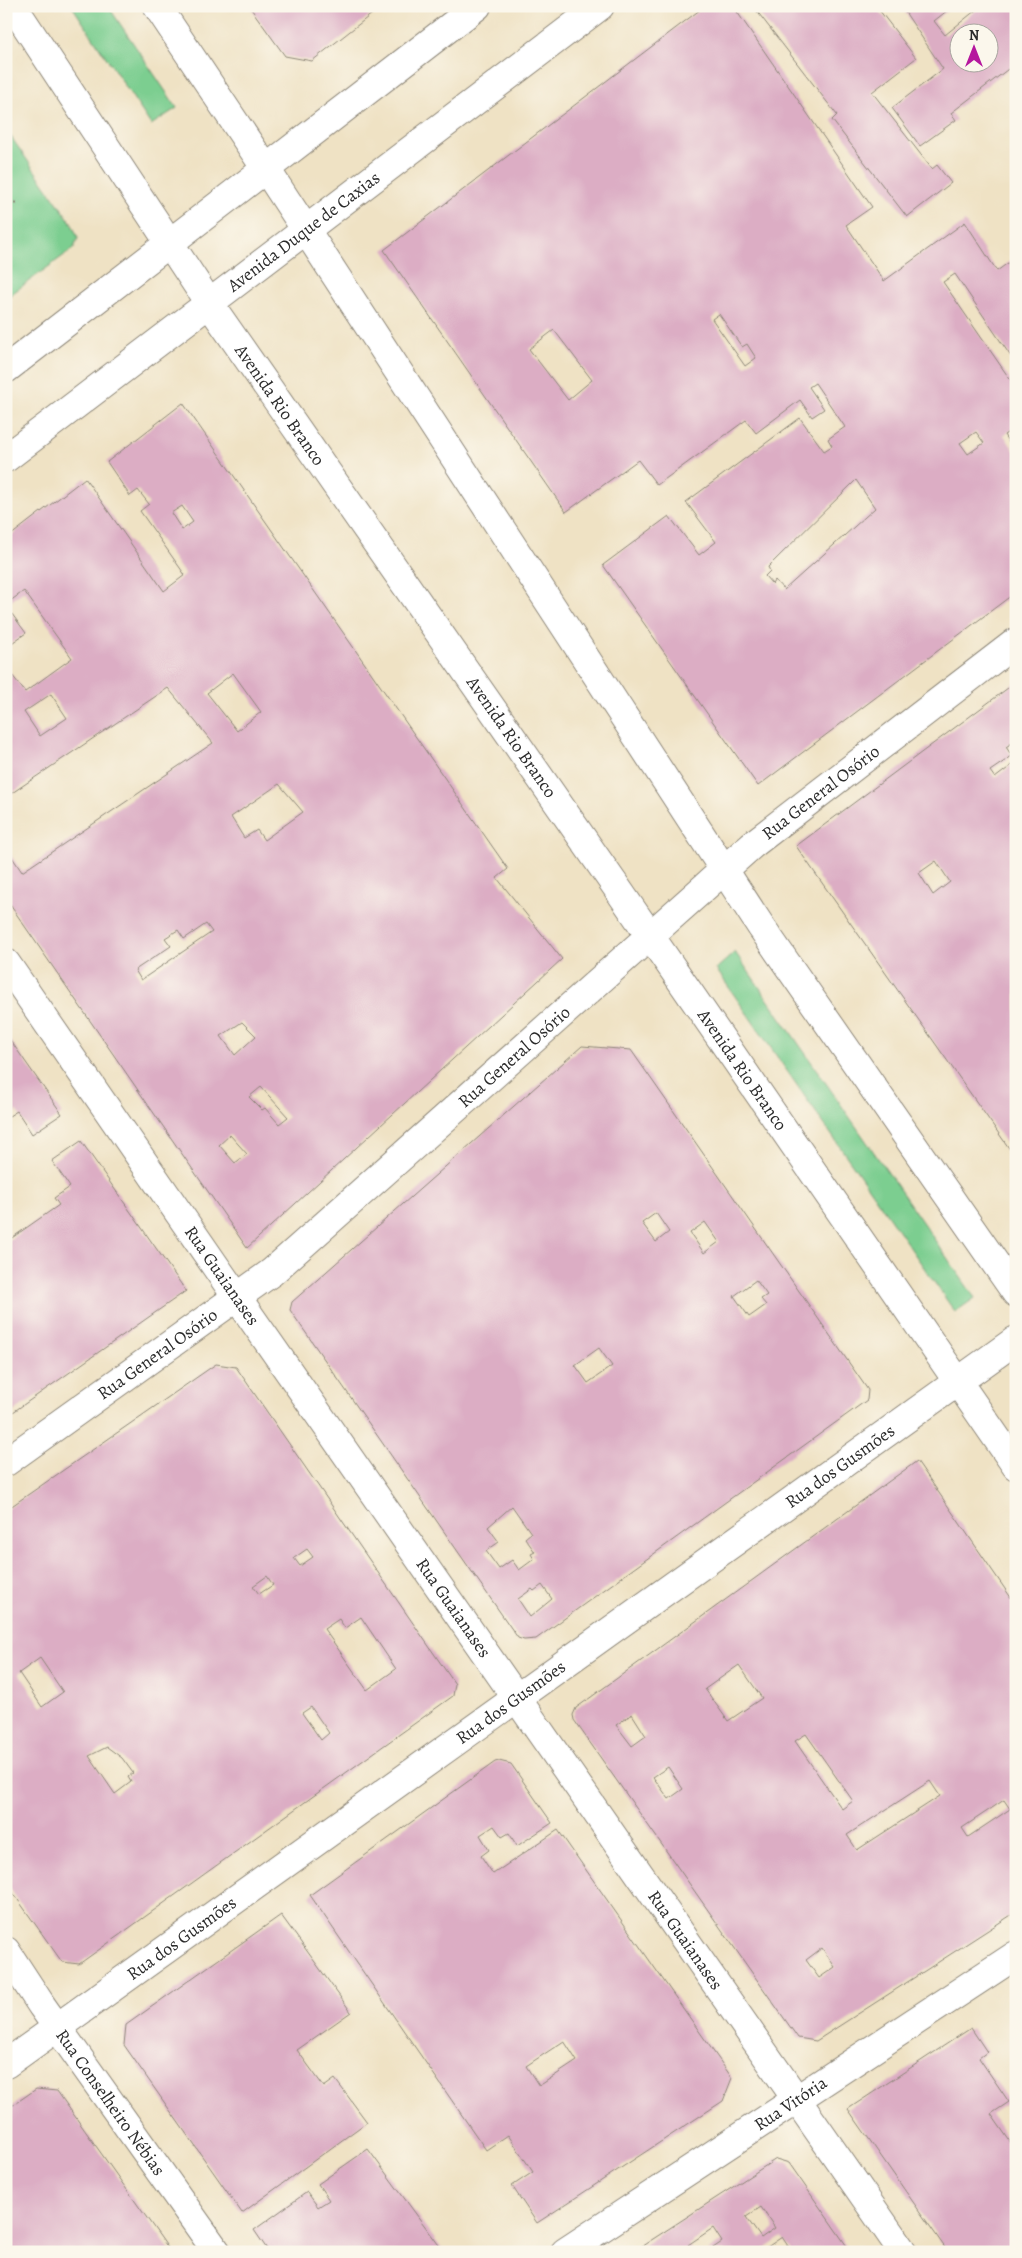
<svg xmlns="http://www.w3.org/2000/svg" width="1022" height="2258" viewBox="0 0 1022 2258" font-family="Alegreya,serif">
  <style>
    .green { fill: #7bce90; stroke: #537c5e }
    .building { fill: #dcadc4; fill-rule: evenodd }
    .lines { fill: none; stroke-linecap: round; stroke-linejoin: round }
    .street-casing { stroke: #8d8678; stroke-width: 30 }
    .secondary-casing { stroke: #8d8678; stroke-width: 30 }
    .primary-casing { stroke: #8d8678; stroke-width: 30 }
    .path { stroke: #8d8678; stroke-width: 3; stroke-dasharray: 4 4; stroke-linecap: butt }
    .street { stroke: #fff; stroke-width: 28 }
    .secondary { stroke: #fff; stroke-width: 28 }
    .primary { stroke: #fff; stroke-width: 28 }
    .labels { text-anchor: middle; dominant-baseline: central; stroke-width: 4; stroke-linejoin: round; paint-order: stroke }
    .street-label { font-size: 18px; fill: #2b2b2b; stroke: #fbf7ec }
  </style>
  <rect width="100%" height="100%" fill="#fbf7ec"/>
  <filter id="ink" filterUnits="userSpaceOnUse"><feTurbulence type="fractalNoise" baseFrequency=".02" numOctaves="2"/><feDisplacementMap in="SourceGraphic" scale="10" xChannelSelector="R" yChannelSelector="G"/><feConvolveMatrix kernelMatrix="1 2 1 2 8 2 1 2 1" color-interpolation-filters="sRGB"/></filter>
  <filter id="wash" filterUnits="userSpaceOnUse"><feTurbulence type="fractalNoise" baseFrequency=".0096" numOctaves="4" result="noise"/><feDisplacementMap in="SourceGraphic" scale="20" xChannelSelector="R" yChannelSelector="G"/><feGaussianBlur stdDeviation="1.12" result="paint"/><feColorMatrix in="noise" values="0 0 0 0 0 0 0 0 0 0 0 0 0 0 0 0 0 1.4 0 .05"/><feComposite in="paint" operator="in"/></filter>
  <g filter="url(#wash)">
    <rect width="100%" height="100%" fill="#efe2c4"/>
    <g class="green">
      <path d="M 72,6 L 108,6 L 177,108 L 151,125 Z"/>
      <path d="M 6,130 L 71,222 L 78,238 L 74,248 L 6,298 Z"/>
      <path d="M 735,952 L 975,1298 L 955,1312 L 716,969 Z"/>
    </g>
    <g id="blocks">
      <g class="building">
        <path d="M 249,6 L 382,6 L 312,61 L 285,56 Z"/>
        <path d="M 705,6 L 733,6 L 872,207 L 846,225 L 884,281 L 965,222 L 997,271 L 1016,257 L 1016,364 L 955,274 L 943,282 L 1016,388 L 1016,427 L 1004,435 L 1016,453 L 1016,592 L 758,786 L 603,565 L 669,516 L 699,555 L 716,542 L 686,502 L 800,418 L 824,451 L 832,446 L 828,439 L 845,427 L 815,383 L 809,387 L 824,409 L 812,417 L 800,400 L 756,433 L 746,420 L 657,485 L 638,460 L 566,512 L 384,250 ZM 719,314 L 742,347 L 747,344 L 756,358 L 745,366 L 712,319 ZM 554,330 L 592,380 L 568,400 L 529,349 ZM 976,432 L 984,443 L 968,454 L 960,443 ZM 856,480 L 875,508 L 784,590 L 775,580 L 772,584 L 765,576 L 770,571 L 768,567 Z"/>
        <path d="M 761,6 L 876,6 L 916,58 L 872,92 L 932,169 L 937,165 L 951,183 L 907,217 L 832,120 L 837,115 L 756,10 Z"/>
        <path d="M 901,6 L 953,6 L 934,21 L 945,35 L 981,6 L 1016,6 L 1016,63 L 951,113 L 956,120 L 920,146 L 892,108 L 943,69 ZM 960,32 L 990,32 L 990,62 L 960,62 Z"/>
        <path d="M 183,403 L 508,869 L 497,878 L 562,959 L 247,1248 L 6,899 L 6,848 L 22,872 L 213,743 L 168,688 L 6,797 L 6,667 L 25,692 L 72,658 L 24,591 L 6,604 L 6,539 L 85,478 L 164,591 L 181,578 L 185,575 L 140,511 L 149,504 L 138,490 L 130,496 L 107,462 ZM 182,506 L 193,522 L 182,530 L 171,513 ZM 233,673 L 261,712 L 237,731 L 207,693 ZM 51,694 L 67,718 L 40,736 L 24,712 ZM 279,784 L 303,812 L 264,840 L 257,830 L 244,838 L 231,817 ZM 206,924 L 212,932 L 141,980 L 135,970 L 171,946 L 165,938 L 178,930 L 184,939 ZM 242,1022 L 256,1036 L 235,1055 L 221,1036 ZM 261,1087 L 288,1117 L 279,1124 L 265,1108 L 262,1110 L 249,1097 ZM 230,1135 L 247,1154 L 235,1163 L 219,1145 Z"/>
        <path d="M 6,606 L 26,633 L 6,647 Z"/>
        <path d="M 1016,682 L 1016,740 L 1006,747 L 1012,756 L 990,771 L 995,778 L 1016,762 L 1016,1158 L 796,846 ZM 936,861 L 950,882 L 933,895 L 919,873 Z"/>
        <path d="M 6,1034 L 62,1114 L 32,1134 L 17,1111 L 6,1118 Z"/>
        <path d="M 582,1046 L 631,1050 L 868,1390 L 867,1400 L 536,1639 L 524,1640 L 518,1638 L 290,1310 L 292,1302 ZM 656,1213 L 669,1232 L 656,1242 L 642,1223 ZM 705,1222 L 719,1242 L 704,1253 L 690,1233 ZM 756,1280 L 767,1295 L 761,1299 L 766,1305 L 749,1317 L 734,1296 ZM 599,1348 L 612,1366 L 588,1383 L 575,1365 ZM 512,1506 L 531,1533 L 525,1538 L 535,1552 L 531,1554 L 534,1559 L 519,1570 L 512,1560 L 499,1569 L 486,1551 L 499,1542 L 488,1527 ZM 542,1585 L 552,1599 L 530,1617 L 518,1599 L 532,1589 L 534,1591 Z"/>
        <path d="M 81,1141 L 186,1291 L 6,1417 L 6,1242 L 59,1205 L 54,1198 L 70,1187 L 52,1161 Z"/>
        <path d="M 216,1364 L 236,1367 L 455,1684 L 453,1696 L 79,1964 L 62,1962 L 6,1883 L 6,1510 ZM 307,1549 L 313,1557 L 300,1566 L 294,1558 ZM 267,1576 L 273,1585 L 259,1594 L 253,1586 ZM 361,1617 L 396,1669 L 367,1690 L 324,1629 L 339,1619 L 345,1628 ZM 40,1658 L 63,1692 L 42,1707 L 19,1673 ZM 311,1707 L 329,1733 L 321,1740 L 302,1713 ZM 107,1747 L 122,1758 L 133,1773 L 128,1777 L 131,1782 L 115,1794 L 89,1756 Z"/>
        <path d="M 917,1461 L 1016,1605 L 1016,1912 L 816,2041 L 798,2038 L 574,1720 L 573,1715 L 576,1708 ZM 739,1665 L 762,1698 L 728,1721 L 705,1689 ZM 632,1714 L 646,1736 L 632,1746 L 616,1725 ZM 806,1734 L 853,1801 L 842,1809 L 795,1741 ZM 668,1767 L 683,1789 L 669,1799 L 653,1777 ZM 930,1781 L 940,1796 L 857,1850 L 847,1835 ZM 1004,1800 L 1010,1809 L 968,1837 L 962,1828 ZM 822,1948 L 835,1967 L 819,1978 L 806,1960 Z"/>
        <path d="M 499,1761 L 511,1764 L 552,1823 L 517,1846 L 509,1833 L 502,1837 L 494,1826 L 480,1835 L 489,1850 L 481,1856 L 493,1874 L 558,1830 L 732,2078 L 723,2101 L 537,2223 L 512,2186 L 533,2172 L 508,2135 L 486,2150 L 310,1895 L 495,1762 ZM 564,2041 L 577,2061 L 539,2086 L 526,2066 Z"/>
        <path d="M 281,1915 L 351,2012 L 297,2050 L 324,2087 L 335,2079 L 367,2122 L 242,2213 L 124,2045 L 126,2025 Z"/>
        <path d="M 971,2028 L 987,2052 L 979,2058 L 1009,2102 L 991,2114 L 1016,2150 L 1016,2252 L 948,2252 L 848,2109 Z"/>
        <path d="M 36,2089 L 57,2091 L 171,2252 L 6,2252 L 6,2110 Z"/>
        <path d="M 368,2149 L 444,2252 L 269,2252 L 254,2230 L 307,2192 L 318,2207 L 329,2200 L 318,2184 Z"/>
        <path d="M 776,2159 L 789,2163 L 851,2252 L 792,2252 L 782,2237 L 760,2252 L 707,2252 L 722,2242 L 713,2228 L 688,2245 L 693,2252 L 633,2252 ZM 761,2207 L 775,2228 L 761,2238 L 746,2217 Z"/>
      </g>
    </g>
  </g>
  <g filter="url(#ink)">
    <use href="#blocks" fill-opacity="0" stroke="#8d8678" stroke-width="1"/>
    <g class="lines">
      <g class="street-casing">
        <g id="street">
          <path id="s1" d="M 6,963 L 225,1280 L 903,2252"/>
          <path id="s2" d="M 6,1462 L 272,1272 L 752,845 L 1016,642"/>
          <path id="s3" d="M 6,1951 L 42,2006 L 217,2252"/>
          <path id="s4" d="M 6,2064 L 1016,1340"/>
        </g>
      </g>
      <g class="secondary-casing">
        <g id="secondary">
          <path d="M 6,369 L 477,6"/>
          <path id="s5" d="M 6,458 L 600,6"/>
          <path id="s6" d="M 565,2252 L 1016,1955"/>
        </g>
      </g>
      <g class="primary-casing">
        <g id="primary">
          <path id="s7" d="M 13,6 L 209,303 L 615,885 L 1016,1466"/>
          <path d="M 157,6 L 266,169 L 762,928 L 1016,1293"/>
        </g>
      </g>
      <path class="path" d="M 6,203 L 17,203"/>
      <use href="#street" class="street"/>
      <use href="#secondary" class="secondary"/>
      <use href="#primary" class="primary"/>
    </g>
  </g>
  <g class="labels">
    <g class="street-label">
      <text stroke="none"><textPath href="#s5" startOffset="374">Avenida Duque de Caxias</textPath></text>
      <text stroke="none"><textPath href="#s7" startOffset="480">Avenida Rio Branco</textPath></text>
      <text stroke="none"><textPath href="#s7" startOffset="885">Avenida Rio Branco</textPath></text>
      <text stroke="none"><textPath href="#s2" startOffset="1056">Rua General Osório</textPath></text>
      <text stroke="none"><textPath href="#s2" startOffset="651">Rua General Osório</textPath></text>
      <text stroke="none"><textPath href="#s7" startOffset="1290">Avenida Rio Branco</textPath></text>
      <text stroke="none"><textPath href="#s1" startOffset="380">Rua Guaianases</textPath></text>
      <text stroke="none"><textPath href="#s2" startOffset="186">Rua General Osório</textPath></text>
      <text stroke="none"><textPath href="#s4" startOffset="1026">Rua dos Gusmões</textPath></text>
      <text stroke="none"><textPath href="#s1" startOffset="785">Rua Guaianases</textPath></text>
      <text stroke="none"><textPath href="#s4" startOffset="621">Rua dos Gusmões</textPath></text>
      <text stroke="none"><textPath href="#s4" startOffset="216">Rua dos Gusmões</textPath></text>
      <text stroke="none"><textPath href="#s1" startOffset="1190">Rua Guaianases</textPath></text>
      <text stroke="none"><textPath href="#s3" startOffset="184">Rua Conselheiro Nébias</textPath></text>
      <text stroke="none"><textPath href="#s6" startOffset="270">Rua Vitória</textPath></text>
    </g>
  </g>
  <rect width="1022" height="2258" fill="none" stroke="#fbf7ec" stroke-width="25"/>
  <g transform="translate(974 48)"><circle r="24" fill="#fbf7ec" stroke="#a8a59f"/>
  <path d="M0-4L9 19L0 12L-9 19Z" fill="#b5179e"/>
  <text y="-8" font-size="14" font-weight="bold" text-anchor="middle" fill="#2b2b2b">N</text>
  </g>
</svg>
